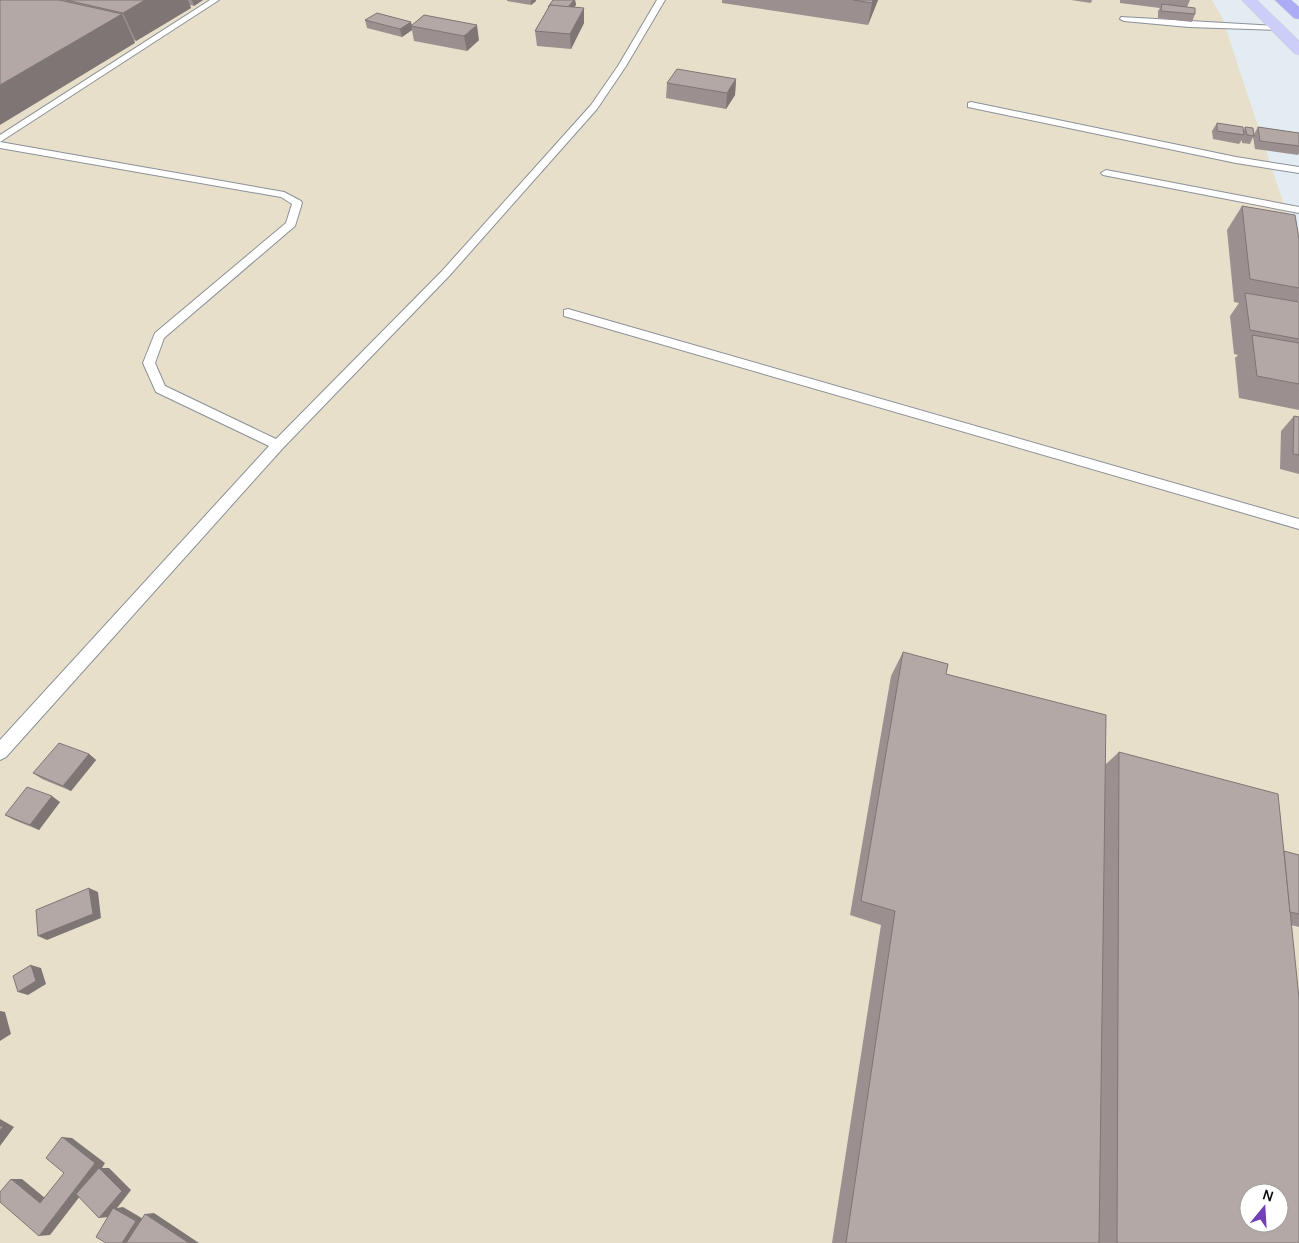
<svg xmlns="http://www.w3.org/2000/svg" width="1299" height="1243" viewBox="0 0 1299 1243" font-family="Manrope,sans-serif">
  <style>
    .industrial { fill: #e8dfca; fill-rule: evenodd }
    .lines { fill: none; stroke-linecap: round; stroke-linejoin: round }
    .lane-casing { stroke: #8a9198; stroke-width: 2 }
    .primary-casing { stroke: #c9caca; stroke-width: 1 }
    .highway-casing { stroke: #c9caca; stroke-width: 1 }
    .lane { fill: #fff; fill-rule: evenodd }
    .primary { fill: #cdcdf9; fill-rule: evenodd }
    .highway { fill: #abacf5; fill-rule: evenodd }
    .wall { fill: #9b908f }
    .shaded-wall { fill: #7e7674 }
    .building { fill: #b4a8a6; stroke: #7e7674; fill-rule: evenodd }
  </style>
  <rect width="100%" height="100%" fill="#e3ebf3"/>
  <path class="industrial" d="M 0,0 L 1212,0 L 1222,17 L 1289,220 L 1299,230 L 1299,1243 L 0,1243 ZM 1249,1193 L 1279,1193 L 1279,1223 L 1249,1223 Z"/>
  <g class="lines">
    <g class="lane-casing">
      <g id="lane">
        <path d="M 210,0 L 219,0 L 0,142 L 0,135 Z"/>
        <path d="M 657,0 L 665,0 L 626,66 L 597,109 L 450,275 L 283,448 L 6,757 L 0,760 L 0,740 L 269,446 L 156,392 L 143,363 L 155,333 L 286,223 L 292,204 L 281,197 L 0,148 L 0,142 L 284,192 L 301,201 L 302,203 L 295,226 L 164,338 L 155,363 L 165,386 L 276,439 L 442,271 L 591,105 L 618,66 Z"/>
        <path d="M 1121,17 L 1278,26 L 1282,28 L 1278,30 L 1189,27 L 1124,21 L 1120,19 Z"/>
        <path d="M 971,102 L 1236,157 L 1299,167 L 1299,173 L 1236,163 L 968,107 L 968,103 Z"/>
        <path d="M 1106,170 L 1299,207 L 1299,213 L 1103,175 L 1101,173 Z"/>
        <path d="M 568,309 L 1299,519 L 1299,529 L 564,316 L 564,310 Z"/>
      </g>
    </g>
    <g class="primary-casing">
      <path id="primary" d="M 1242,0 L 1257,0 L 1299,41 L 1299,55 L 1294,53 Z"/>
    </g>
    <g class="highway-casing">
      <path id="highway" d="M 1275,0 L 1291,0 L 1299,7 L 1299,19 L 1294,18 Z"/>
    </g>
    <use href="#lane" class="lane"/>
    <use href="#primary" class="primary"/>
    <use href="#highway" class="highway"/>
  </g>
  <g class="wall">
    <path d="M 0,0 L 203,0 L 194,6 L 190,5 L 191,8 L 136,41 L 134,40 L 135,43 Z"/>
    <path d="M 507,0 L 536,0 L 536,1 L 531,5 L 507,1 Z"/>
    <path d="M 553,0 L 575,0 L 576,5 L 574,7 L 584,23 L 571,49 L 537,46 L 535,31 L 548,8 L 548,7 Z"/>
    <path d="M 722,0 L 878,0 L 868,25 L 722,3 Z"/>
    <path d="M 1071,0 L 1092,0 L 1091,3 Z"/>
    <path d="M 1120,0 L 1190,0 L 1187,7 L 1195,14 L 1192,22 L 1158,18 L 1158,11 L 1160,8 L 1120,3 Z"/>
    <path d="M 424,15 L 479,40 L 467,51 L 414,41 L 412,30 L 402,37 L 367,28 L 365,20 L 411,22 L 412,25 Z"/>
    <path d="M 736,79 L 735,95 L 726,109 L 666,98 L 667,83 Z"/>
    <path d="M 1217,123 L 1244,130 L 1245,127 L 1254,134 L 1258,127 L 1299,133 L 1299,153 L 1298,155 L 1255,149 L 1253,137 L 1250,144 L 1242,143 L 1242,140 L 1239,144 L 1213,139 L 1212,131 Z"/>
    <path d="M 1242,206 L 1299,239 L 1299,300 L 1298,302 L 1299,302 L 1299,410 L 1239,398 L 1235,358 L 1238,355 L 1234,354 L 1230,316 L 1239,303 L 1234,302 L 1227,230 Z"/>
    <path d="M 1294,416 L 1299,417 L 1299,474 L 1280,469 L 1281,431 Z"/>
    <path d="M 903,652 L 946,674 L 1106,764 L 1119,752 L 1284,851 L 1299,855 L 1299,927 L 1291,925 L 1299,1243 L 832,1243 L 881,925 L 850,915 L 891,676 Z"/>
    <path d="M 89,754 L 96,760 L 71,791 L 42,779 L 33,773 Z"/>
    <path d="M 60,802 L 39,830 L 14,820 L 5,815 Z"/>
  </g>
  <g class="shaded-wall">
    <path d="M 145,0 L 188,0 L 191,8 L 136,41 L 123,13 Z"/>
    <path d="M 192,0 L 203,0 L 194,6 Z"/>
    <path d="M 531,0 L 536,0 L 536,1 L 531,5 Z"/>
    <path d="M 574,0 L 575,0 L 576,5 L 567,17 L 567,9 Z"/>
    <path d="M 873,0 L 878,0 L 868,25 L 872,3 Z"/>
    <path d="M 584,8 L 584,23 L 571,49 L 570,34 Z"/>
    <path d="M 122,14 L 135,43 L 0,125 L 0,85 Z"/>
    <path d="M 411,22 L 412,30 L 402,37 L 400,29 Z"/>
    <path d="M 477,25 L 479,40 L 467,51 L 464,36 Z"/>
    <path d="M 736,79 L 735,95 L 726,109 L 727,93 Z"/>
    <path d="M 89,754 L 96,760 L 71,791 L 63,786 Z"/>
    <path d="M 52,796 L 60,802 L 39,830 L 30,825 Z"/>
    <path d="M 89,888 L 98,892 L 101,918 L 47,940 L 38,936 Z"/>
    <path d="M 31,965 L 41,968 L 46,984 L 28,995 L 18,992 Z"/>
    <path d="M 0,1011 L 5,1012 L 11,1034 L 0,1041 Z"/>
    <path d="M 0,1119 L 14,1127 L 0,1146 Z"/>
    <path d="M 62,1137 L 72,1138 L 105,1163 L 102,1168 L 109,1168 L 131,1190 L 117,1208 L 123,1207 L 145,1220 L 131,1243 L 122,1243 L 109,1217 L 99,1218 L 101,1169 L 50,1235 L 39,1236 L 95,1163 Z"/>
    <path d="M 11,1179 L 22,1179 L 51,1203 L 40,1203 Z"/>
    <path d="M 154,1213 L 199,1243 L 189,1243 L 145,1214 Z"/>
  </g>
  <g class="building">
    <path d="M 0,0 L 59,0 L 122,14 L 0,85 Z"/>
    <path d="M 66,0 L 145,0 L 123,13 Z"/>
    <path d="M 553,0 L 574,0 L 568,7 L 550,5 L 549,7 L 548,7 Z"/>
    <path d="M 853,0 L 873,0 L 872,3 Z"/>
    <path d="M 1162,4 L 1195,8 L 1195,14 L 1161,11 Z"/>
    <path d="M 550,5 L 584,8 L 570,34 L 535,31 Z"/>
    <path d="M 377,13 L 411,22 L 400,29 L 365,20 Z"/>
    <path d="M 424,15 L 477,25 L 464,36 L 411,26 Z"/>
    <path d="M 677,69 L 736,79 L 727,93 L 667,83 Z"/>
    <path d="M 1217,123 L 1243,127 L 1244,135 L 1217,131 Z"/>
    <path d="M 1245,127 L 1253,128 L 1254,136 L 1247,135 Z"/>
    <path d="M 1258,127 L 1299,133 L 1299,146 L 1260,141 Z"/>
    <path d="M 1242,206 L 1295,215 L 1299,239 L 1299,288 L 1250,279 Z"/>
    <path d="M 1245,293 L 1299,302 L 1299,339 L 1250,330 Z"/>
    <path d="M 1252,335 L 1299,343 L 1299,384 L 1257,376 Z"/>
    <path d="M 1294,416 L 1299,417 L 1299,455 L 1293,454 Z"/>
    <path d="M 903,652 L 948,664 L 946,674 L 1106,715 L 1099,1243 L 846,1243 L 895,911 L 861,901 Z"/>
    <path d="M 59,743 L 89,754 L 63,786 L 33,773 Z"/>
    <path d="M 1119,752 L 1278,794 L 1299,998 L 1299,1243 L 1117,1243 ZM 1249,1193 L 1279,1193 L 1279,1223 L 1249,1223 Z"/>
    <path d="M 27,787 L 52,796 L 30,825 L 5,815 Z"/>
    <path d="M 1284,851 L 1299,855 L 1299,914 L 1290,912 Z"/>
    <path d="M 89,888 L 93,914 L 38,936 L 36,910 Z"/>
    <path d="M 31,965 L 36,981 L 18,992 L 13,976 Z"/>
    <path d="M 0,1125 L 3,1127 L 0,1131 Z"/>
    <path d="M 62,1137 L 95,1163 L 39,1236 L 0,1202 L 0,1192 L 11,1179 L 40,1203 L 64,1173 L 46,1158 Z"/>
    <path d="M 99,1168 L 122,1191 L 99,1218 L 76,1194 Z"/>
    <path d="M 113,1208 L 136,1221 L 122,1243 L 106,1243 L 96,1237 Z"/>
    <path d="M 145,1214 L 189,1243 L 126,1243 Z"/>
  </g>
  <g transform="translate(1264 1208) rotate(18)"><circle r="24" fill="#ffffff" stroke="#9d9e9f"/>
  <path d="M0-4L9 19L0 12L-9 19Z" fill="#7440b7"/>
  <text y="-8" font-size="14" font-weight="bold" text-anchor="middle" fill="#0b0d10">N</text>
  </g>
</svg>
